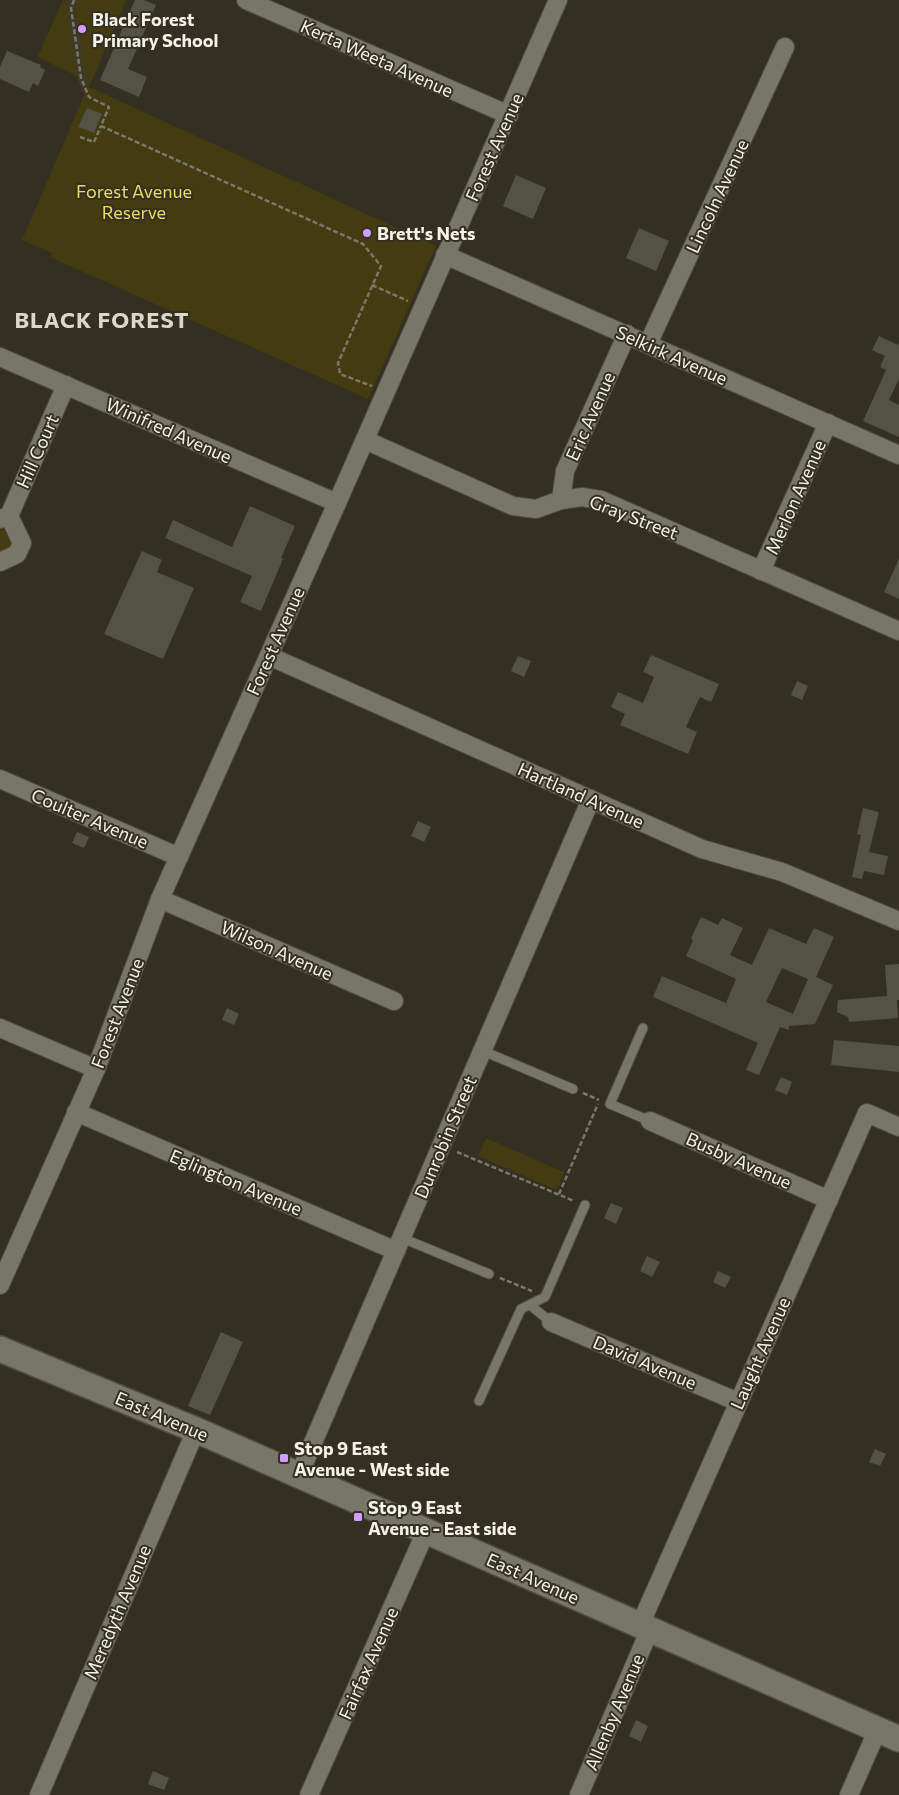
<svg xmlns="http://www.w3.org/2000/svg" width="899" height="1795" viewBox="0 0 899 1795" font-family="Commissioner,sans-serif">
  <style>
    .built { fill: #3e3a26 }
    .green { fill: #443c10 }
    .building { fill: #545243; fill-rule: evenodd }
    .lines { fill: none; stroke-linecap: round; stroke-linejoin: round }
    .lane-casing { stroke: #4f4c40; stroke-width: 11 }
    .street-casing { stroke: #4f4c40; stroke-width: 20 }
    .secondary-casing { stroke: #4f4c40; stroke-width: 28 }
    .path { stroke: #7a786c; stroke-width: 2.5; stroke-dasharray: 5 2.5; stroke-linecap: butt }
    .lane { stroke: #787666; stroke-width: 9 }
    .street { stroke: #787666; stroke-width: 18 }
    .secondary { stroke: #787666; stroke-width: 25 }
    .poi-dot { fill: #d29dfd; stroke: #333022; stroke-width: 2 }
    .labels { text-anchor: middle; dominant-baseline: central; stroke-width: 4; stroke-linejoin: round; paint-order: stroke }
    .poi-label { font-size: 18px; font-weight: bold; fill: #f4f2e9; stroke: #333022; text-anchor: start }
    .street-label { font-size: 18px; fill: #f4f2e9; stroke: #333022 }
    .park-label { font-size: 18px; fill: #efd966; stroke: #333022 }
    .district-label { font-size: 22px; font-weight: bold; letter-spacing: 1px; fill: #dbd8c6; stroke: #333022 }
  </style>
  <rect width="100%" height="100%" fill="#333022"/>
  <path class="built" d="M 63,0 L 126,0 L 84,95 L 77,76 L 38,57 Z"/>
  <g class="green">
    <path d="M 63,0 L 65,0 L 77,76 L 38,57 Z"/>
    <path d="M 78,0 L 126,0 L 89,87 L 436,246 L 368,399 L 50,257 L 52,253 L 22,240 L 88,87 L 75,8 Z"/>
    <path d="M 0,529 L 5,531 L 11,540 L 9,550 L 0,554 Z"/>
    <path d="M 486,1138 L 564,1172 L 557,1190 L 478,1156 Z"/>
  </g>
  <g class="building">
    <path d="M 135,0 L 144,0 L 156,5 L 128,69 L 147,77 L 139,97 L 100,80 Z"/>
    <path d="M 7,51 L 41,65 L 40,67 L 45,70 L 38,86 L 33,83 L 29,92 L 0,79 L 0,67 Z"/>
    <path d="M 87,108 L 102,114 L 94,133 L 78,127 Z"/>
    <path d="M 516,175 L 546,188 L 533,219 L 503,206 Z"/>
    <path d="M 639,228 L 669,241 L 656,271 L 626,258 Z"/>
    <path d="M 879,336 L 898,345 L 899,342 L 899,379 L 889,400 L 899,405 L 899,437 L 863,421 L 886,370 L 880,367 L 885,356 L 872,350 Z"/>
    <path d="M 250,506 L 295,526 L 281,558 L 283,559 L 261,611 L 240,602 L 252,576 L 165,538 L 173,520 L 232,547 Z"/>
    <path d="M 142,551 L 162,560 L 157,572 L 194,588 L 163,659 L 104,634 Z"/>
    <path d="M 899,559 L 899,599 L 884,592 Z"/>
    <path d="M 651,655 L 719,684 L 711,702 L 700,697 L 686,727 L 697,732 L 688,754 L 620,725 L 625,714 L 611,707 L 618,692 L 643,703 L 654,677 L 643,672 Z"/>
    <path d="M 518,656 L 531,661 L 524,677 L 511,671 Z"/>
    <path d="M 797,681 L 808,686 L 802,700 L 791,695 Z"/>
    <path d="M 863,808 L 879,812 L 869,852 L 888,856 L 884,875 L 864,871 L 862,879 L 852,877 L 861,835 L 857,834 Z"/>
    <path d="M 418,821 L 431,827 L 424,842 L 411,836 Z"/>
    <path d="M 77,832 L 89,837 L 84,848 L 72,843 Z"/>
    <path d="M 701,917 L 718,925 L 722,918 L 743,928 L 730,955 L 752,965 L 769,928 L 806,944 L 814,928 L 834,937 L 816,977 L 833,985 L 815,1024 L 789,1026 L 789,1030 L 780,1027 L 759,1075 L 746,1070 L 758,1043 L 653,997 L 662,976 L 726,1003 L 736,979 L 686,956 L 693,940 L 691,938 ZM 782,968 L 808,979 L 793,1014 L 766,1002 Z"/>
    <path d="M 899,964 L 899,1000 L 897,1000 L 898,1018 L 849,1022 L 848,1017 L 837,1012 L 838,1000 L 887,996 L 885,965 Z"/>
    <path d="M 227,1008 L 239,1014 L 234,1025 L 222,1020 Z"/>
    <path d="M 834,1040 L 899,1046 L 899,1072 L 831,1065 Z"/>
    <path d="M 781,1077 L 792,1082 L 787,1095 L 775,1090 Z"/>
    <path d="M 611,1203 L 623,1208 L 616,1224 L 604,1218 Z"/>
    <path d="M 647,1256 L 660,1262 L 652,1277 L 640,1271 Z"/>
    <path d="M 718,1271 L 731,1277 L 725,1288 L 713,1282 Z"/>
    <path d="M 221,1332 L 243,1342 L 210,1415 L 188,1406 Z"/>
    <path d="M 875,1449 L 886,1454 L 880,1466 L 869,1462 Z"/>
    <path d="M 636,1720 L 648,1726 L 641,1742 L 629,1736 Z"/>
    <path d="M 153,1771 L 169,1778 L 164,1790 L 148,1784 Z"/>
  </g>
  <g class="lines">
    <g class="lane-casing">
      <g id="lane">
        <path d="M 643,1028 L 610,1104 L 650,1121"/>
        <path d="M 483,1051 L 573,1089"/>
        <path d="M 402,1238 L 489,1274"/>
        <path d="M 530,1305 L 551,1322"/>
        <path d="M 479,1401 L 521,1309 L 545,1297 L 585,1205"/>
      </g>
    </g>
    <g class="street-casing">
      <g id="street">
        <path d="M 246,0 L 509,115"/>
        <path d="M 445,255 L 899,455"/>
        <path d="M 648,344 L 785,47"/>
        <path d="M 0,357 L 337,503"/>
        <path d="M 365,440 L 513,506 L 536,509 L 561,500 L 582,497 L 601,500 L 899,631"/>
        <path d="M 561,500 L 565,471 L 627,334"/>
        <path d="M 0,519 L 9,516 L 66,385"/>
        <path d="M 0,562 L 17,554 L 22,543 L 9,516"/>
        <path d="M 761,571 L 828,423"/>
        <path d="M 269,656 L 702,849 L 782,872 L 899,921"/>
        <path d="M 0,779 L 179,857"/>
        <path d="M 160,899 L 394,1001"/>
        <path d="M 0,1028 L 96,1069"/>
        <path d="M 76,1112 L 396,1251"/>
        <path d="M 650,1121 L 829,1200"/>
        <path d="M 0,1285 L 96,1069 L 160,899 L 337,503 L 558,0"/>
        <path d="M 551,1322 L 738,1402"/>
        <path d="M 299,1475 L 591,799"/>
        <path d="M 640,1625 L 867,1113 L 899,1127"/>
        <path d="M 39,1795 L 196,1430"/>
        <path d="M 309,1795 L 426,1531"/>
        <path d="M 579,1795 L 650,1629"/>
        <path d="M 849,1795 L 878,1729"/>
      </g>
    </g>
    <g class="secondary-casing">
      <path id="secondary" d="M 0,1349 L 196,1430 L 899,1739"/>
    </g>
    <g class="path">
      <path d="M 74,0 L 71,8 L 81,78 L 89,97 L 109,107 L 101,126 L 363,244 L 381,266 L 338,363 L 340,374 L 372,386"/>
      <path d="M 80,137 L 94,142 L 101,126"/>
      <path d="M 372,285 L 408,301"/>
      <path d="M 583,1093 L 599,1100"/>
      <path d="M 457,1152 L 574,1201"/>
      <path d="M 559,1194 L 598,1104"/>
      <path d="M 500,1278 L 532,1291"/>
    </g>
    <use href="#lane" class="lane"/>
    <use href="#street" class="street"/>
    <use href="#secondary" class="secondary"/>
  </g>
  <g class="poi-dot">
    <circle cx="82" cy="29" r="5"/>
    <circle cx="367" cy="233" r="5"/>
    <rect x="279" y="1453" width="10" height="10" rx="2.5"/>
    <rect x="353" y="1512" width="10" height="10" rx="2.5"/>
  </g>
  <g class="labels">
    <g class="poi-label">
      <text x="92" y="19">Black Forest<tspan x="92" dy="21">Primary School</tspan></text>
      <text x="377" y="233">Brett's Nets</text>
      <text x="294" y="1448">Stop 9 East<tspan x="294" dy="21">Avenue - West side</tspan></text>
      <text x="368" y="1507">Stop 9 East<tspan x="368" dy="21">Avenue - East side</tspan></text>
    </g>
    <g class="street-label">
      <text transform="translate(377 58) rotate(24)">Kerta Weeta Avenue</text>
      <text transform="translate(494 147) rotate(-66)">Forest Avenue</text>
      <text transform="translate(717 196) rotate(-65)">Lincoln Avenue</text>
      <text transform="translate(672 355) rotate(24)">Selkirk Avenue</text>
      <text transform="translate(590 416) rotate(-66)">Eric Avenue</text>
      <text transform="translate(169 430) rotate(24)">Winifred Avenue</text>
      <text transform="translate(37 451) rotate(-66)">Hill Court</text>
      <text transform="translate(795 497) rotate(-66)">Merlon Avenue</text>
      <text transform="translate(634 517) rotate(21)">Gray Street</text>
      <text transform="translate(275 641) rotate(-66)">Forest Avenue</text>
      <text transform="translate(581 795) rotate(24)">Hartland Avenue</text>
      <text transform="translate(90 818) rotate(23)">Coulter Avenue</text>
      <text transform="translate(277 950) rotate(24)">Wilson Avenue</text>
      <text transform="translate(117 1013) rotate(-69)">Forest Avenue</text>
      <text transform="translate(445 1137) rotate(-67)">Dunrobin Street</text>
      <text transform="translate(739 1160) rotate(24)">Busby Avenue</text>
      <text transform="translate(236 1182) rotate(23)">Eglington Avenue</text>
      <text transform="translate(760 1353) rotate(-66)">Laught Avenue</text>
      <text transform="translate(645 1362) rotate(23)">David Avenue</text>
      <text transform="translate(162 1416) rotate(23)">East Avenue</text>
      <text transform="translate(533 1578) rotate(24)">East Avenue</text>
      <text transform="translate(117 1612) rotate(-67)">Meredyth Avenue</text>
      <text transform="translate(368 1663) rotate(-66)">Fairfax Avenue</text>
      <text transform="translate(614 1712) rotate(-67)">Allenby Avenue</text>
    </g>
    <g class="park-label">
      <text x="134" y="191">Forest Avenue<tspan x="134" dy="21">Reserve</tspan></text>
    </g>
    <g class="district-label">
      <text x="102" y="319">BLACK FOREST</text>
    </g>
  </g>
</svg>
